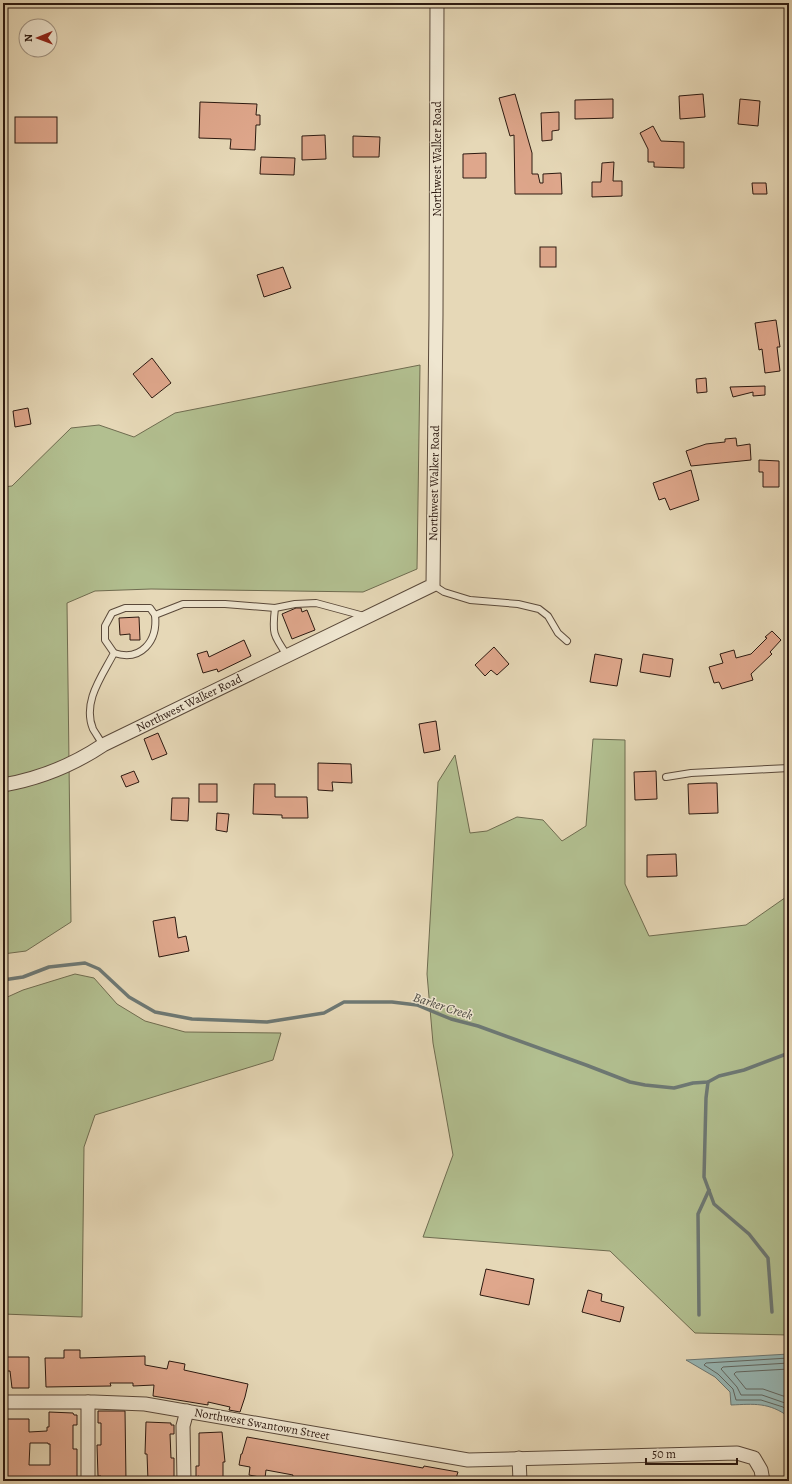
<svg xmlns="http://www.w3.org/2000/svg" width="792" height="1484" viewBox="0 0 792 1484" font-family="Alegreya,serif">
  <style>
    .green { fill: #b2bf90; stroke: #6f6c50 }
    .water { fill: #98b8b6; stroke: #6d7874 }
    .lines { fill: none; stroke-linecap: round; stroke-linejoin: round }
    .shore { stroke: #626863; stroke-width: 1 }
    .stream { stroke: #6d7874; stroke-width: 3.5 }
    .building { fill: #dfa78c; stroke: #2c1910; fill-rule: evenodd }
    .service-casing { stroke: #5a493a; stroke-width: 8 }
    .minor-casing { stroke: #5a493a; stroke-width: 15 }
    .service { stroke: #efe6d0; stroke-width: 6 }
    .minor { stroke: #efe6d0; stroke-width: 13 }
    .labels { text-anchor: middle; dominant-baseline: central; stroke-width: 3; stroke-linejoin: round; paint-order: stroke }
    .street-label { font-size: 12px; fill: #2c1910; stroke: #efe6d0 }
    .water-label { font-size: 13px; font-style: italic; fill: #4c4942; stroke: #efe6d0 }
  </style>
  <rect width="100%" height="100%" fill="#e6d8b7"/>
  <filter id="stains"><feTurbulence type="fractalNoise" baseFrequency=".005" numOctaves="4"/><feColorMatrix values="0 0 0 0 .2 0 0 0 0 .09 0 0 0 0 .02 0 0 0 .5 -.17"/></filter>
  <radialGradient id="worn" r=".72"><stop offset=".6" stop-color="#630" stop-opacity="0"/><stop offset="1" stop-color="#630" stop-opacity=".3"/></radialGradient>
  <g class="green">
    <path d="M 420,365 L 417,569 L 363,592 L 151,589 L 95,591 L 67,603 L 71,922 L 26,951 L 3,954 L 3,487 L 12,486 L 71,428 L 99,425 L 134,437 L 175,413 Z"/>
    <path d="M 593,739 L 625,740 L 625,884 L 649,936 L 746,925 L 789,895 L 789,1335 L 695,1333 L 610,1251 L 423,1237 L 453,1155 L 433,1043 L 427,974 L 438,782 L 455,755 L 470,833 L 487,831 L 517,817 L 543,820 L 562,841 L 586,826 Z"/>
    <path d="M 75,974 L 94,978 L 117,1004 L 145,1021 L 185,1032 L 281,1033 L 273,1060 L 95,1115 L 84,1147 L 82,1317 L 3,1314 L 3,999 L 23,990 Z"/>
  </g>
  <path class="water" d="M 789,1354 L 789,1417 C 769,1402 754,1404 731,1405 L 730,1392 L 715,1377 L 686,1360 Z"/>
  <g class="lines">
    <g class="shore">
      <path d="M 789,1358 L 706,1363 L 704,1365 L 718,1374 L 733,1389 L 736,1400 L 761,1400 L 783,1407 L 789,1412"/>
      <path d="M 789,1363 L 723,1367 L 721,1369 L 737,1387 L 741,1395 L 762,1395 L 785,1403 L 789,1405"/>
      <path d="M 789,1369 L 736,1372 L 734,1374 L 746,1389 L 763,1389 L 789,1398"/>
    </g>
    <g class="stream">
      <path d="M 3,980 L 23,977 L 49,967 L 85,963 L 99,969 L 129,997 L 155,1012 L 192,1019 L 267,1022 L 324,1013 L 344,1002 L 392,1002 L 417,1005 L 451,1019 L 478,1026 L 586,1065 L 630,1082 L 645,1085 L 674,1088 L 693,1083 L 708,1082 L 719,1076 L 744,1070 L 789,1053"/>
      <path d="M 708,1082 L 706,1098 L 704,1177 L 714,1204 L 749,1234 L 768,1258 L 772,1312"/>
      <path d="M 699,1315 L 698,1214 L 709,1190"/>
    </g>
  </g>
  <g class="building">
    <path d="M 515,94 L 532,153 L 532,174 L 538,174 L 540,183 L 543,183 L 543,174 L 561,173 L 562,194 L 515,194 L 514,135 L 510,136 L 499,98 Z"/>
    <path d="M 703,94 L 705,117 L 680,119 L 679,96 Z"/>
    <path d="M 613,99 L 613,118 L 575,119 L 575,100 Z"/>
    <path d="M 740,99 L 760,101 L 758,126 L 738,124 Z"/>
    <path d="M 200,102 L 257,104 L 256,115 L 260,115 L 260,125 L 256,125 L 255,150 L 230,149 L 231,139 L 199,138 Z"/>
    <path d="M 559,112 L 559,130 L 552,131 L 552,140 L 542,141 L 541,113 Z"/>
    <rect x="15" y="117" width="42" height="26"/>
    <path d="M 653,126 L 661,141 L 684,142 L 684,168 L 654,167 L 654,162 L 648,162 L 648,149 L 640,133 Z"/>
    <path d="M 325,135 L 326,159 L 302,160 L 302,136 Z"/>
    <path d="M 353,136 L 380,137 L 379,157 L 353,157 Z"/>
    <path d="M 486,153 L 486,178 L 463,178 L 463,154 Z"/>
    <path d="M 261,157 L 295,158 L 294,175 L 260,174 Z"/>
    <path d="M 614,162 L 613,181 L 622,181 L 622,196 L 592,197 L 592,182 L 601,182 L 602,163 Z"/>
    <path d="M 752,183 L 766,183 L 767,194 L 753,194 Z"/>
    <rect x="540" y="247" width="16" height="20"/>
    <path d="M 283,267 L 291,288 L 264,297 L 257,275 Z"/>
    <path d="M 776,320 L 780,347 L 777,347 L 780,371 L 765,373 L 762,349 L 759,350 L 755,323 Z"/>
    <path d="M 152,358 L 171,383 L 152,398 L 133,374 Z"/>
    <path d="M 706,378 L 707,392 L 697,393 L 696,379 Z"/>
    <path d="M 765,386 L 765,395 L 753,396 L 753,392 L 733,397 L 730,387 Z"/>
    <path d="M 28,408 L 31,424 L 15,427 L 13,411 Z"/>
    <path d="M 736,438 L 737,446 L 750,444 L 751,460 L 691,466 L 686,451 L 706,444 L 725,442 L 725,439 Z"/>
    <path d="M 759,460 L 779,461 L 779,487 L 763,487 L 763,472 L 759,472 Z"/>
    <path d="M 691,470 L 699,500 L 670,510 L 665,498 L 659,500 L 653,483 Z"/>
    <path d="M 296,608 L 301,608 L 302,612 L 307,610 L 315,630 L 292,639 L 282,614 Z"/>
    <path d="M 139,617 L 140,640 L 130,640 L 130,634 L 120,635 L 119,618 Z"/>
    <path d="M 772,631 L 781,640 L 770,652 L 772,654 L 751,674 L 753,680 L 722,689 L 719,682 L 714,683 L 709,667 L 723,663 L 720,654 L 734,650 L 736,658 L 751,654 L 767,638 L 765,637 Z"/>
    <path d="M 244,640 L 251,656 L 218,672 L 217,669 L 203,673 L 197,654 L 207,651 L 209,657 Z"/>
    <path d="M 494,647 L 509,664 L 497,675 L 491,670 L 485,676 L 475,665 Z"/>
    <path d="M 595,654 L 622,659 L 617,686 L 590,682 Z"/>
    <path d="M 643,654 L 673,659 L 670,677 L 640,672 Z"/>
    <path d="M 436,721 L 440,750 L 424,753 L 419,724 Z"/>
    <path d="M 158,733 L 167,754 L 152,760 L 144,739 Z"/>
    <path d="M 318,763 L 351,764 L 352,783 L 332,782 L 333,791 L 318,790 Z"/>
    <path d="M 134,771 L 139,782 L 126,787 L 121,776 Z"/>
    <path d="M 656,771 L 657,799 L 635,800 L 634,772 Z"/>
    <path d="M 708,783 L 717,783 L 718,813 L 689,814 L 688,784 Z"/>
    <rect x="199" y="784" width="18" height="18"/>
    <path d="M 254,784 L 275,784 L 275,797 L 307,797 L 308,818 L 282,818 L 282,815 L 253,814 Z"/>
    <path d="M 172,798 L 189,798 L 188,821 L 171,820 Z"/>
    <path d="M 217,813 L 229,814 L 227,832 L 216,830 Z"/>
    <path d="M 676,854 L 677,876 L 647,877 L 647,855 Z"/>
    <path d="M 175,917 L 178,938 L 186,936 L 189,951 L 159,957 L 153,921 Z"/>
    <path d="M 486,1269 L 534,1279 L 529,1305 L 480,1295 Z"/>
    <path d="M 588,1290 L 602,1294 L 601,1301 L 624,1307 L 620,1322 L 582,1312 Z"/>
    <path d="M 64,1350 L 80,1350 L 80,1358 L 145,1356 L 145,1365 L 167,1369 L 169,1361 L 185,1364 L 184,1370 L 248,1384 L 245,1397 L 240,1412 L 229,1410 L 230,1407 L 208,1402 L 208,1405 L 153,1396 L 154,1385 L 133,1386 L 133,1383 L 110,1383 L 111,1386 L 46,1387 L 45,1358 L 64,1358 Z"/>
    <path d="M 3,1357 L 29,1357 L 29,1388 L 12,1388 L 10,1371 L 3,1371 Z"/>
    <path d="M 98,1411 L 125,1411 L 126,1481 L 101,1481 L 101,1476 L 98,1476 L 97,1445 L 101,1445 L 101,1423 L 98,1423 Z"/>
    <path d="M 49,1412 L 73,1413 L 74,1415 L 77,1415 L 77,1425 L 73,1425 L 73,1449 L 77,1449 L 77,1478 L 74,1478 L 74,1481 L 41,1481 L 41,1478 L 15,1478 L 15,1480 L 4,1480 L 3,1419 L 29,1419 L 29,1432 L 47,1431 L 47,1427 L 49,1427 ZM 30,1443 L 48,1443 L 48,1444 L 50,1444 L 50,1465 L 29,1465 Z"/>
    <path d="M 146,1422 L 171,1423 L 171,1425 L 174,1425 L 174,1434 L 170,1434 L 171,1458 L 174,1458 L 174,1481 L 148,1481 L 147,1454 L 145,1454 Z"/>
    <path d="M 222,1432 L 225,1462 L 223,1462 L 223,1478 L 199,1478 L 199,1476 L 196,1477 L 196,1466 L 199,1466 L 199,1433 Z"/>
    <path d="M 247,1437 L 423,1468 L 424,1466 L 458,1472 L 455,1481 L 328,1481 L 328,1480 L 310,1477 L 309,1481 L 292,1481 L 293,1475 L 266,1470 L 265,1478 L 249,1475 L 250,1467 L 239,1465 L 241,1454 L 242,1454 Z"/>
  </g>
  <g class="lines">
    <g class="service-casing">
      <g id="service">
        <path d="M 433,585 L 444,592 L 470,600 L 518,604 L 539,609 L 548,616 L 558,633 L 567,641"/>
        <path d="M 275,608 C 272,633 273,635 287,655"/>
        <path d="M 114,653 C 141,662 158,641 155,615"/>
        <path d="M 103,745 C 100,740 96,734 93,729 C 82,702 102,676 114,653 L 105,640 L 105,626 L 112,613 L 125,608 L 150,608 L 155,615 L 183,604 L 225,604 L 275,608 L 295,604 L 316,603 L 364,616"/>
        <path d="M 666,777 L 691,773 L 789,768"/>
      </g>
    </g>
    <g class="minor-casing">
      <g id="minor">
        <path d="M 3,785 C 38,779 73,765 103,745 L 433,585 L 436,315 L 437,3"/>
        <path d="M 3,1402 L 94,1402 L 145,1404 L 468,1460 L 737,1453 L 754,1458 L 761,1470 L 763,1481"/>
        <path d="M 88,1402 L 88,1481"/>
        <path d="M 519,1458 L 520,1481"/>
        <path d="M 184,1481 L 183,1426 L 187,1411"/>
      </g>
    </g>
    <use href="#service" class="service"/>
    <use href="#minor" class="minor"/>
  </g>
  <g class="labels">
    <g class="street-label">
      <text transform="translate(437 159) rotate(-90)">Northwest Walker Road</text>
      <text transform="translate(434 483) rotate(-89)">Northwest Walker Road</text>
      <text transform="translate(189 703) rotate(-26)">Northwest Walker Road</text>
      <text transform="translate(262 1424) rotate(10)">Northwest Swantown Street</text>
    </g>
    <g class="water-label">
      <text transform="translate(443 1006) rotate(18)">Barker Creek</text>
    </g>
  </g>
  <rect width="792" height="1484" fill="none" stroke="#e6d8b7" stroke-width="16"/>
  <rect x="4" y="4" width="784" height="1476" fill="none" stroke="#2c1910" stroke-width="2"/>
  <rect x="8" y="8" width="776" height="1468" fill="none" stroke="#2c1910"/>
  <g transform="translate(38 38) rotate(269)"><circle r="19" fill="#efe6d0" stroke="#a19483"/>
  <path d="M0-3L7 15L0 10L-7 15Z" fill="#8f2418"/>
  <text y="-6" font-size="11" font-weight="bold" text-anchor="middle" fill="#2c1910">N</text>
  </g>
  <path d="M646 1458v6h91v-6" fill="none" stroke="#2c1910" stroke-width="2"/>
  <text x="652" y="1458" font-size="12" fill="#2c1910" stroke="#efe6d0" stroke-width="3" paint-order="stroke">50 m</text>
  <rect width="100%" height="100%" filter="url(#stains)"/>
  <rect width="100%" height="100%" fill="url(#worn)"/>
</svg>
